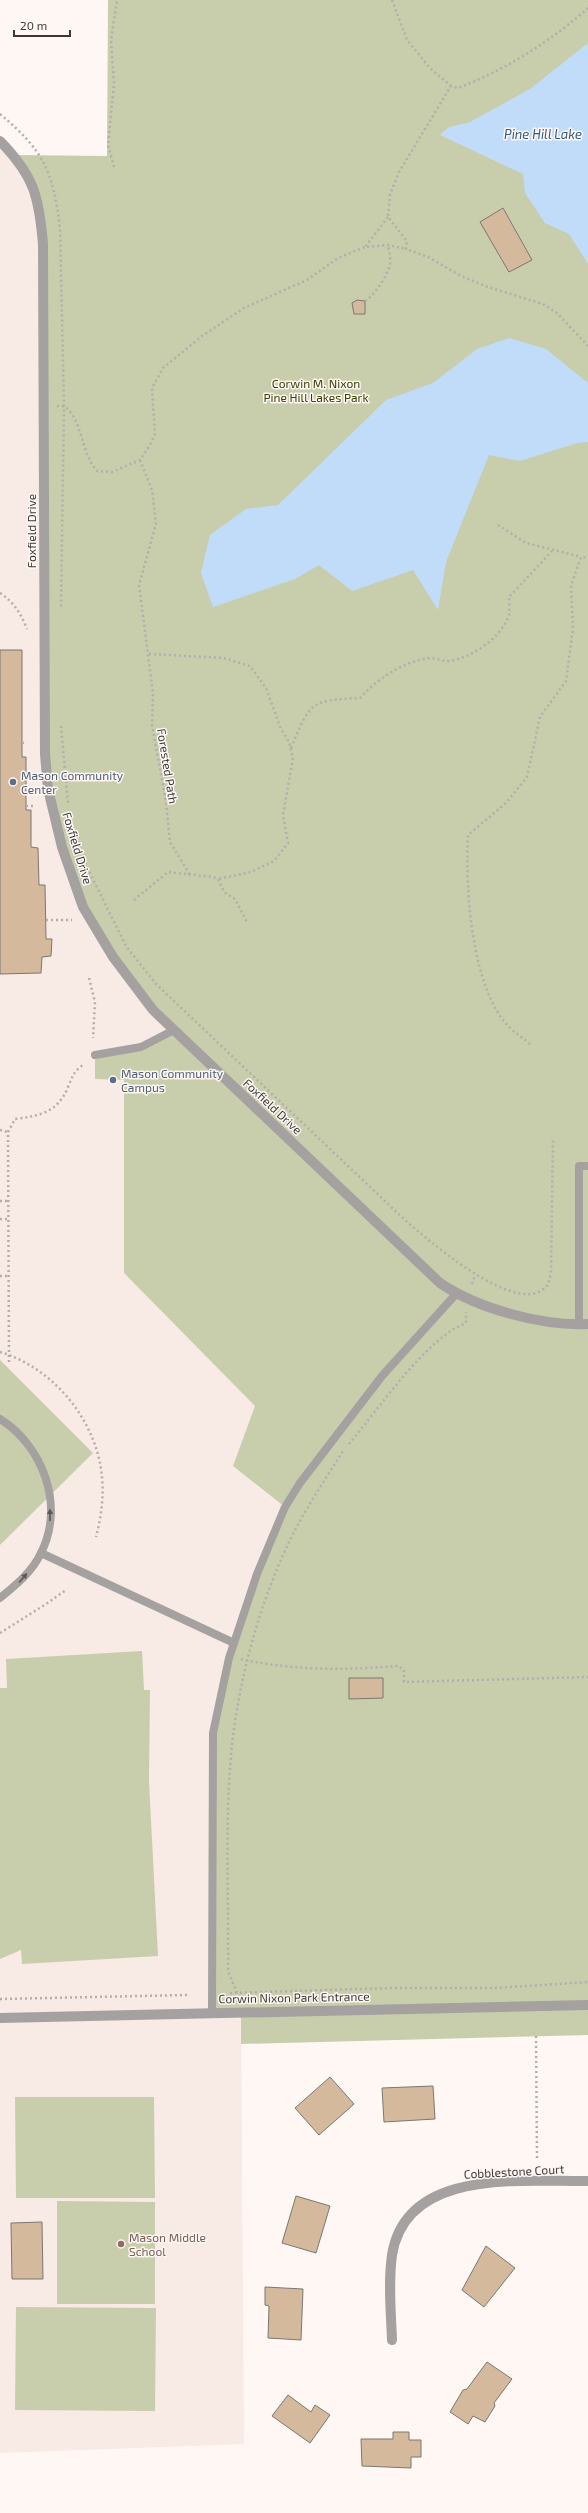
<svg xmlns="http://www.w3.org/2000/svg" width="588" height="2513" viewBox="0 0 588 2513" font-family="'Exo 2',sans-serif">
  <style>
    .built { fill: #f8eae4 }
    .green { fill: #c8ceab }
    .water { fill: #c0dcf9 }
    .building { fill: #d5b99d; stroke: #7b7773 }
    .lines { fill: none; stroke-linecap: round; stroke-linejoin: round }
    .path { stroke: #b3aeab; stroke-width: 2.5; stroke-dasharray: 2 3; stroke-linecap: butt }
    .lane { stroke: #a4a1a0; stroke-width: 8 }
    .street { stroke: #a4a1a0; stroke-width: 10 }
    .oneway { fill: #5a5857 }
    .service-dot { fill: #5c6f8a; stroke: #fef7f4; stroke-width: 1.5 }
    .education-dot { fill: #8d6e63; stroke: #fef7f4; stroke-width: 1.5 }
    .labels { text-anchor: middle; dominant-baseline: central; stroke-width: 3; stroke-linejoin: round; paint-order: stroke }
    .park-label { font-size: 12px; fill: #383f00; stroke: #fef7f4 }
    .street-label { font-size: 12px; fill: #3b3938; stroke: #fef7f4 }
    .service-label { font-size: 12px; fill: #4e5e75; stroke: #fef7f4; text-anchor: start }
    .education-label { font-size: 12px; fill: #785e54; stroke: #fef7f4; text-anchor: start }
    .water-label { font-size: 13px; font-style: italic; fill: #315b82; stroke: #fef7f4 }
  </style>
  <rect width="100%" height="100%" fill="#fef7f4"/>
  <path class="built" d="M 0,141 L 32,184 L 440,1283 L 241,2011 L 244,2444 L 0,2453 Z"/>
  <g class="green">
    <path d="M 108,0 L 588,0 L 588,2035 L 241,2044 L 241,2012 L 212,2012 L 213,1733 L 229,1658 L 285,1507 L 233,1466 L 255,1406 L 124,1273 L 124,1080 L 95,1079 L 95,1055 L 141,1047 L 173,1031 L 153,1010 L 83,907 L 48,789 L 40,205 L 14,155 L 107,156 Z"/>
    <path d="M 0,1360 L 93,1453 L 0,1545 Z"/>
    <path d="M 142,1651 L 144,1690 L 150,1690 L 149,1781 L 158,1956 L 22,1964 L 21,1950 L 0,1959 L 0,1688 L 7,1688 L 6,1659 Z"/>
    <path d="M 15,2097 L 154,2097 L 155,2198 L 16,2198 Z"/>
    <path d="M 57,2201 L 155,2202 L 155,2304 L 57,2304 Z"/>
    <path d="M 16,2307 L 156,2308 L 155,2411 L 15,2410 Z"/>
  </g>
  <g class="water">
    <path d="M 588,43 L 588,264 L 569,234 L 545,223 L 525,193 L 523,174 L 440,135 L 449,127 L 470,122 L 530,89 Z"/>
    <path d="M 509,338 L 546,349 L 588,383 L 588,442 L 577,443 L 520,461 L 489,455 L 446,562 L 438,610 L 413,570 L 352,591 L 319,565 L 295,579 L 213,607 L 201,573 L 210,535 L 246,509 L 278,505 L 386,400 L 433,383 L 477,349 Z"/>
  </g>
  <g class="building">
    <path d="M 503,208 L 532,260 L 509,272 L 480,222 Z"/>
    <path d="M 357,300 L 365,301 L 365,314 L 354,314 L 352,303 Z"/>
    <path d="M 0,650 L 22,650 L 22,757 L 26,757 L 26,810 L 31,810 L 31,847 L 38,848 L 39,885 L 45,885 L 46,939 L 52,939 L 51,956 L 42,957 L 41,973 L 0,974 Z"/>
    <path d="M 349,1678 L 383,1678 L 383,1698 L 349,1699 Z"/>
    <path d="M 330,2077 L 354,2104 L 319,2135 L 295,2108 Z"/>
    <path d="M 433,2086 L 435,2119 L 384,2122 L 382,2088 Z"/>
    <path d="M 296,2196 L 330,2206 L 316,2253 L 282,2243 Z"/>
    <path d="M 42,2222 L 43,2279 L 12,2279 L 11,2223 Z"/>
    <path d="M 486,2246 L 515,2268 L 484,2307 L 462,2290 Z"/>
    <path d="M 265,2287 L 303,2289 L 301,2340 L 268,2338 L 269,2306 L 265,2305 Z"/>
    <path d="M 487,2362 L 512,2379 L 494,2403 L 495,2406 L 485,2422 L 473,2416 L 468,2424 L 450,2412 L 463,2390 L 467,2389 Z"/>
    <path d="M 288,2395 L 311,2412 L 315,2405 L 330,2415 L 310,2443 L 272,2416 Z"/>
    <path d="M 393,2432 L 409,2432 L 409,2440 L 421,2440 L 421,2457 L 411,2457 L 411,2468 L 362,2466 L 361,2439 L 393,2439 Z"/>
  </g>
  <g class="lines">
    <g class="path">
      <path d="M 392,0 L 407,40 L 430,68 L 451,86"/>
      <path d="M 588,8 C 550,42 505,70 458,88 L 451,86 L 399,172 L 390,194 L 388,217 L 407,241 L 406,249 L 428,257 L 461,276 L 488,287 L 543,304 L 557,313 L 588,346"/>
      <path d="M 0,114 C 44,151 53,171 60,228 L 64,406 L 61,607"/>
      <path d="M 114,167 L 108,145 L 114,84 L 111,41 L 117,0"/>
      <path d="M 388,217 L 365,247 L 388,245 L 406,249"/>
      <path d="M 365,301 C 375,295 388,275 390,264 C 391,258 389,251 388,245"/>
      <path d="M 57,406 L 64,406 C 83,419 80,452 97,471 L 112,472 L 140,460 L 150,445 L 155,434 L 152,388 L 163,368 L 202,336 L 244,308 L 307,280 L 338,258 L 365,247"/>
      <path d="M 140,460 L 152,490 L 156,524 L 139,585 L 153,693 L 152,725 L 166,802 L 170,842 L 190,875"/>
      <path d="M 498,525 L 526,543 L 581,557"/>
      <path d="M 0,593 C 14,602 21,614 27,629"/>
      <path d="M 149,654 L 223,658 L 250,666 L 266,688 L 281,729 L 289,742 L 293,758 L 283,815 L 288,843 L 274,861 L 251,872 L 218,879"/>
      <path d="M 61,726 L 68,803"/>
      <path d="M 22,743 L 27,742"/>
      <path d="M 291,748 C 310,703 309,700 360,698 C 377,679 404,661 430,658 C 435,658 440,660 445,661 C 468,661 502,638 509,615 C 510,610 509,602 509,597 L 552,551"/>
      <path d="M 26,806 L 35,806"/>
      <path d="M 75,831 L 80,849"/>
      <path d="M 85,863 L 126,946 L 156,984 L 406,1221 C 428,1240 511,1312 542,1290 C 549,1286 550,1279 551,1271 L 553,1139"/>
      <path d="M 134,900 L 168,872 L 213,877 L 218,879 L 224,892 L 235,899 L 247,922"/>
      <path d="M 46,920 L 72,920"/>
      <path d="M 89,978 L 95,1002 L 93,1038"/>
      <path d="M 530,1044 C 523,1038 515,1033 508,1026 C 471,987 465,886 468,835 L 506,803 L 527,777 L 540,717 L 566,681 L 573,628 L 571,586 L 581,557 L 588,558"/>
      <path d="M 0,1130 L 8,1132"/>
      <path d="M 0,1201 L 8,1201"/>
      <path d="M 0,1219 L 9,1219"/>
      <path d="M 0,1276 L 8,1276"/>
      <path d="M 472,1284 L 475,1275"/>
      <path d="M 0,1352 C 54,1368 97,1421 102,1477 C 104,1497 101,1518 96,1537"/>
      <path d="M 9,1362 L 8,1132 L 15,1119 C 40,1116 58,1112 68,1087 C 73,1076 73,1072 83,1065"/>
      <path d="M 349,1444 C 378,1410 426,1338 466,1323 L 466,1312"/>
      <path d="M 0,1633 L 46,1604 L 66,1590"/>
      <path d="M 241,1659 C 291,1671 348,1670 398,1666 L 404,1670 L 404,1682 L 588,1677"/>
      <path d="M 230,1993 L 391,1988 L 495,1988 L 588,1982"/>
      <path d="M 237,1993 L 228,1971 C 229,1893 224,1813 233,1736 C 242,1667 262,1596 293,1534 C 308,1505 326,1478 343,1451"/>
      <path d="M 0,1999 L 187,1995"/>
      <path d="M 536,2036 L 537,2159"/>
    </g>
    <g class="lane">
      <path d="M 95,1055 L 141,1047 L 174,1030"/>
      <path d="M 579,1325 L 579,1166 L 588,1166"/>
      <path d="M 0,1419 C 43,1446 65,1505 41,1553 C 32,1572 16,1585 0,1598"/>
      <path d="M 41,1553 L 234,1643"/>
      <path d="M 212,2012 L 213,1733 L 229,1658 L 257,1574 L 285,1507 L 300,1483 L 382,1376 L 456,1294"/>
    </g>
    <g class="street">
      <path d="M 0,141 C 34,176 39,196 43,244 L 45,754 L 48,789 L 62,847 L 83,907 L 113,957 L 153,1010 L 440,1283 C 478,1309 542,1326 588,1324"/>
      <path d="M 0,2018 L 588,2005"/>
      <path d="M 392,2340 C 391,2312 388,2283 392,2255 C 406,2167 523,2182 588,2181"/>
    </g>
  </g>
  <defs><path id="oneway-solid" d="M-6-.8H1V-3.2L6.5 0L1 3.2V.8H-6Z"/></defs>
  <g class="oneway">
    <use href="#oneway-solid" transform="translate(50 1515) rotate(-90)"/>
    <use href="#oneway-solid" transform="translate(23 1578) rotate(-49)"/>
  </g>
  <g class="service-dot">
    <circle cx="13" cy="782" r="4"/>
    <circle cx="113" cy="1080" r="4"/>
  </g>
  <circle class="education-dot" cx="121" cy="2244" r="4"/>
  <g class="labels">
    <g class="park-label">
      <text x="316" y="383">Corwin M. Nixon<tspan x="316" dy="14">Pine Hill Lakes Park</tspan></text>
    </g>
    <g class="street-label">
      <text transform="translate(31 531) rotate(-90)">Foxfield Drive</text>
      <text transform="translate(168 766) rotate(81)">Forested Path</text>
      <text transform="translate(78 848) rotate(73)">Foxfield Drive</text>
      <text transform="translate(273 1106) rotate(43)">Foxfield Drive</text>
      <text transform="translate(294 1997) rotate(-1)">Corwin Nixon Park Entrance</text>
      <text transform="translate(514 2171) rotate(-3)">Cobblestone Court</text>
    </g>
    <g class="service-label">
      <text x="21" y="775">Mason Community<tspan x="21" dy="14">Center</tspan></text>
      <text x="121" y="1073">Mason Community<tspan x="121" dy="14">Campus</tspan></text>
    </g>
    <g class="education-label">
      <text x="129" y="2237">Mason Middle<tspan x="129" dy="14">School</tspan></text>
    </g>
    <g class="water-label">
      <text x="543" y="134">Pine Hill Lake</text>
    </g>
  </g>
  <path d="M14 30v6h56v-6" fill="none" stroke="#3b3938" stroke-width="2"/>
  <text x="20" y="30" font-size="12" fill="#3b3938" stroke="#fef7f4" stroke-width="3" paint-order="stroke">20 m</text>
</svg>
